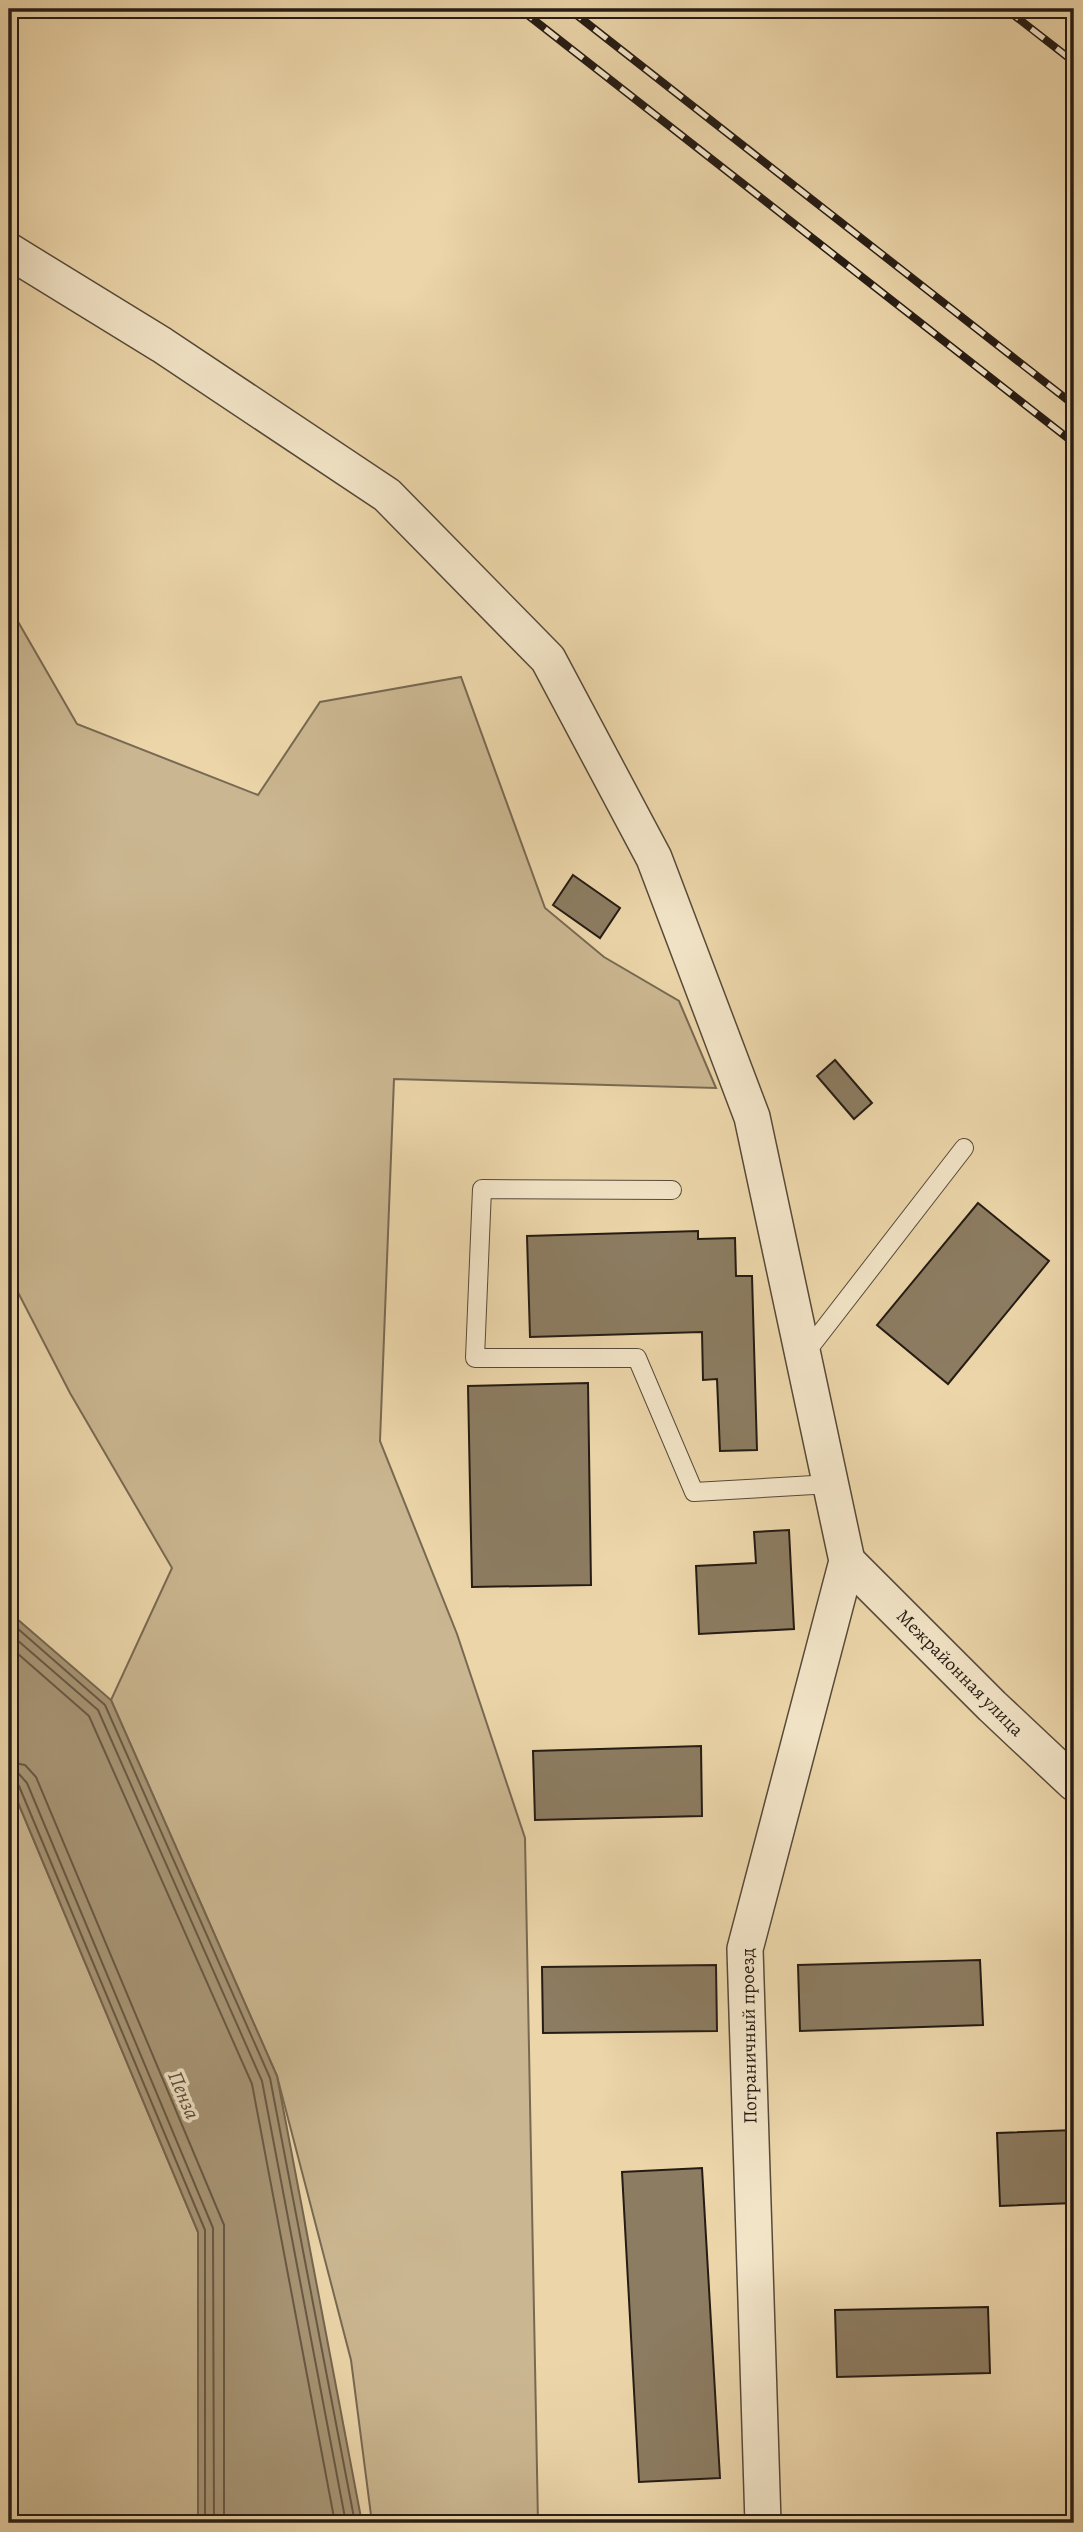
<svg xmlns="http://www.w3.org/2000/svg" width="1083" height="2532" viewBox="0 0 1083 2532" font-family="Alegreya,serif">
  <style>
    .green { fill: #cab690; stroke: #786952; stroke-width: 2 }
    .water { fill: #a89676; stroke: #74654f; stroke-width: 2 }
    .lines { fill: none; stroke-linecap: round; stroke-linejoin: round }
    .shore { stroke: #675945; stroke-width: 2 }
    .building { fill: #8c7c61; stroke: #261c14; stroke-width: 2 }
    .lane-casing { stroke: #574a39; stroke-width: 20 }
    .street-casing { stroke: #574a39; stroke-width: 38 }
    .lane { stroke: #f2e4c7; stroke-width: 18 }
    .street { stroke: #f2e4c7; stroke-width: 35 }
    .rail-casing { stroke: #261c14; stroke-width: 8 }
    .rail { stroke: #f2e4c7; stroke-width: 5; stroke-dasharray: 16; stroke-linecap: butt }
    .labels { text-anchor: middle; dominant-baseline: central; stroke-width: 7; stroke-linejoin: round; paint-order: stroke }
    .street-label { font-size: 19px; fill: #261c14; stroke: #f2e4c7 }
    .water-label { font-size: 21px; font-style: italic; fill: #5a4d3b; stroke: #f2e4c7 }
  </style>
  <rect width="100%" height="100%" fill="#ebd5a9"/>
  <filter id="stains"><feTurbulence type="fractalNoise" baseFrequency=".00286" numOctaves="4"/><feColorMatrix values="0 0 0 0 .2 0 0 0 0 .09 0 0 0 0 .02 0 0 0 .5 -.17"/></filter>
  <radialGradient id="worn" r=".72"><stop offset=".6" stop-color="#630" stop-opacity="0"/><stop offset="1" stop-color="#630" stop-opacity=".3"/></radialGradient>
  <g class="green">
    <path d="M 9,606 L 77,724 L 258,795 L 320,702 L 461,677 L 545,908 L 604,957 L 679,1001 L 716,1088 L 394,1079 L 380,1441 L 457,1634 L 525,1838 L 538,2523 L 372,2523 L 351,2360 L 277,2076 L 111,1700 L 172,1568 L 70,1393 L 9,1275 Z"/>
    <path d="M 9,1781 L 198,2232 L 198,2523 L 9,2523 Z"/>
  </g>
  <path class="water" d="M 9,1612 L 111,1700 L 277,2076 L 362,2523 L 198,2523 L 198,2232 L 9,1781 Z"/>
  <g class="lines">
    <g class="shore">
      <path d="M 9,1621 L 105,1705 L 270,2078 L 355,2523"/>
      <path d="M 9,1633 L 98,1710 L 262,2081 L 346,2523"/>
      <path d="M 9,1646 L 89,1716 L 252,2084 L 335,2523"/>
      <path d="M 9,1762 L 25,1765 L 36,1777 L 224,2225 L 224,2523"/>
      <path d="M 9,1772 L 19,1774 L 27,1783 L 213,2228 L 214,2523"/>
      <path d="M 9,1781 L 15,1782 L 19,1786 L 205,2230 L 205,2523"/>
    </g>
  </g>
  <g class="building">
    <path d="M 573,875 L 620,908 L 600,938 L 553,905 Z"/>
    <path d="M 835,1060 L 872,1103 L 854,1119 L 817,1076 Z"/>
    <path d="M 978,1203 L 1049,1261 L 948,1384 L 877,1325 Z"/>
    <path d="M 698,1231 L 698,1239 L 735,1238 L 736,1276 L 752,1276 L 757,1450 L 720,1451 L 717,1379 L 703,1380 L 702,1332 L 530,1337 L 527,1236 Z"/>
    <path d="M 588,1383 L 591,1585 L 472,1587 L 468,1386 Z"/>
    <path d="M 789,1530 L 794,1629 L 699,1634 L 696,1566 L 756,1563 L 754,1532 Z"/>
    <path d="M 701,1746 L 702,1816 L 535,1820 L 533,1751 Z"/>
    <path d="M 980,1960 L 983,2025 L 800,2031 L 798,1965 Z"/>
    <path d="M 716,1965 L 717,2031 L 543,2033 L 542,1967 Z"/>
    <path d="M 1074,2130 L 1074,2203 L 1000,2206 L 997,2133 Z"/>
    <path d="M 702,2168 L 720,2478 L 639,2482 L 622,2172 Z"/>
    <path d="M 988,2307 L 990,2373 L 837,2377 L 835,2310 Z"/>
  </g>
  <g class="lines">
    <g class="lane-casing">
      <g id="lane">
        <path d="M 672,1190 L 482,1189 L 475,1358 L 637,1358 L 694,1492 L 831,1484"/>
        <path d="M 803,1356 L 964,1148"/>
      </g>
    </g>
    <g class="street-casing">
      <g id="street">
        <path d="M 9,251 L 162,345 L 387,495 L 548,659 L 654,858 L 752,1117 L 847,1561 L 745,1949 L 763,2523"/>
        <path d="M 847,1561 L 992,1706 L 1074,1783"/>
      </g>
    </g>
    <use href="#lane" class="lane"/>
    <use href="#street" class="street"/>
    <g class="rail-casing">
      <g id="rail">
        <path d="M 520,9 L 1074,443"/>
        <path d="M 569,9 L 1074,405"/>
        <path d="M 1006,9 L 1074,62"/>
      </g>
    </g>
    <use href="#rail" class="rail"/>
  </g>
  <g class="labels">
    <g class="street-label">
      <text transform="translate(960 1673) rotate(45)">Межрайонная улица</text>
      <text transform="translate(749 2036) rotate(-91)">Пограничный проезд</text>
    </g>
    <g class="water-label">
      <text transform="translate(184 2095) rotate(67)">Пенза</text>
    </g>
  </g>
  <rect width="1083" height="2532" fill="none" stroke="#ebd5a9" stroke-width="35"/>
  <rect x="10" y="10" width="1062" height="2511" fill="none" stroke="#261c14" stroke-width="3.5"/>
  <rect x="18" y="18" width="1048" height="2497" fill="none" stroke="#261c14" stroke-width="2"/>
  <rect width="100%" height="100%" filter="url(#stains)"/>
  <rect width="100%" height="100%" fill="url(#worn)"/>
</svg>
